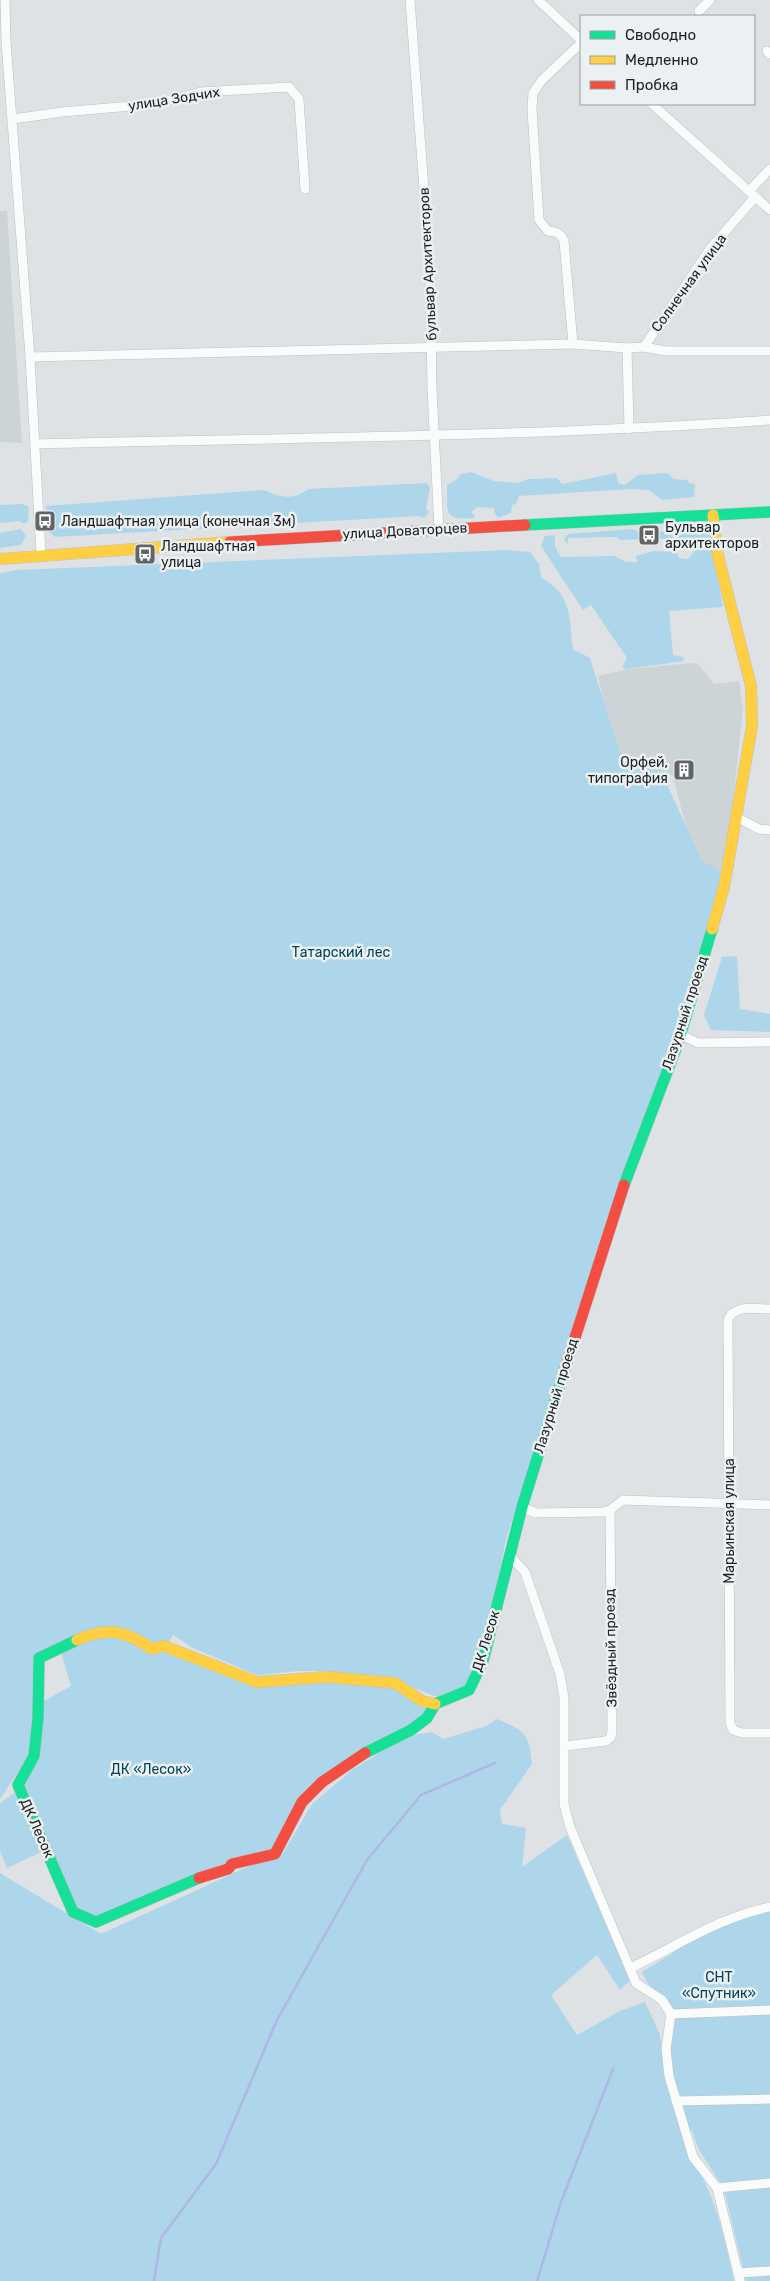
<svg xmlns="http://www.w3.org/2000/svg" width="770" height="2281" viewBox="0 0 770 2281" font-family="Rubik,sans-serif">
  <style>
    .built { fill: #ccd4d7 }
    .green { fill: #add6ea }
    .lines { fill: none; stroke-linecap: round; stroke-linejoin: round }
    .stream { stroke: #adb8e4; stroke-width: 2.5 }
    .street-casing { stroke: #bec0c2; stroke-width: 10 }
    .fast-casing { stroke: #bec0c2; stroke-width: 12 }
    .slow-casing { stroke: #bec0c2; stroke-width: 12 }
    .jam-casing { stroke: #bec0c2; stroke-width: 12 }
    .street { stroke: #fafbfb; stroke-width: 9 }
    .fast { stroke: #16e098; stroke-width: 11 }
    .slow { stroke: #ffcf43; stroke-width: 11 }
    .jam { stroke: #f24e42; stroke-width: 11 }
    .labels { text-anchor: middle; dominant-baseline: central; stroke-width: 5; stroke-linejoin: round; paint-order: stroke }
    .street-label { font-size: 14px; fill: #1e2021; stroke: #ebf0f2 }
    .poi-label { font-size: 14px; fill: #1e2021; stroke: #ebf0f2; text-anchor: start }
    .park-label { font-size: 14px; fill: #00445c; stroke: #ebf0f2 }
  </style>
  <rect width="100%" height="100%" fill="#dfe2e4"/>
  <g class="built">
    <path d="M 0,211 L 7,211 L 22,443 L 0,442 Z"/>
    <path d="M 692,663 L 698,664 L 714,684 L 739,681 L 743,709 L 730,830 L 723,871 L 696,866 L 673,776 L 617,760 L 598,676 L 628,669 Z"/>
  </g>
  <g class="green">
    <path d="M 471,472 L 494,481 L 517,483 L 529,479 L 557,478 L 562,484 L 616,473 L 618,483 L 625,485 L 638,475 L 667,473 L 674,479 L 687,480 L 689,483 L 695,484 L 694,497 L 662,500 L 649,490 L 631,489 L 519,496 L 516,504 L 512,505 L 511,513 L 498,518 L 495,514 L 494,508 L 477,507 L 471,512 L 475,515 L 474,518 C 441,521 448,511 447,485 L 456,480 L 461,474 Z"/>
    <path d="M 427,483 L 430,487 L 426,508 L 429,513 L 424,518 L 419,516 L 55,537 L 48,531 L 46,506 L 264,490 C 280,497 293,501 308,489 Z"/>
    <path d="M 22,504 L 29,507 L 28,522 L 24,524 L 19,521 L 0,523 L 0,505 Z"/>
    <path d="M 703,525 L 708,530 L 710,540 L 686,542 L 685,538 L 658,539 L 658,532 L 667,531 L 674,527 Z"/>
    <path d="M 21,529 L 26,536 L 21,545 L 0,548 L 0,533 Z"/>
    <path d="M 633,529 L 638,532 L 647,532 L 647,539 L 619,540 L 617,537 L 568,538 L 568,544 L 564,540 L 568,534 Z"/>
    <path d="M 555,535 L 555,547 L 561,557 L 615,556 L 626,562 L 637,562 L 636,556 L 654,551 L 676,552 L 679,558 L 688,559 L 696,550 L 713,550 L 723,607 L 669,611 L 673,655 L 683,657 L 684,661 L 626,669 L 622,667 L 627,658 L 591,605 L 583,610 L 541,546 L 545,536 Z"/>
    <path d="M 508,550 L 530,552 L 539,564 L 541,577 C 547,582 555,586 559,592 C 572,608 570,629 573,649 L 590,658 L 622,759 L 641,765 L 657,766 L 666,782 L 702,861 L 720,871 L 720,884 L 660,1076 L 506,1539 C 496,1588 489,1651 460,1693 L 437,1697 L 399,1682 L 322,1671 L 299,1671 L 257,1675 L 193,1648 L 173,1635 L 164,1651 L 261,1686 L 328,1679 L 394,1686 L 423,1704 L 426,1713 L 404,1730 L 355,1756 L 310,1784 L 275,1848 L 234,1859 L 94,1918 L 73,1905 L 48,1849 L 7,1868 L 0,1851 L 0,1803 L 23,1787 L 42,1702 L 71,1686 L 61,1652 L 37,1654 L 36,1709 L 28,1757 L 0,1799 L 0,573 L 17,570 Z"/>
    <path d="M 737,956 L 740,1009 L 770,1014 L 770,1032 L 711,1030 L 704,1015 L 722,957 Z"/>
    <path d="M 497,1719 C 525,1731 529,1733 532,1764 L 500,1810 L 502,1824 L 526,1828 L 522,1867 L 567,1835 L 630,1980 L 620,1990 L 597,1955 L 551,1995 L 577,2035 L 620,2011 L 645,2002 L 659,2032 L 671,2086 L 686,2114 L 673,2084 L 670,2060 L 674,2022 L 673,2007 L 648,1984 L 642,1972 L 742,1910 L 770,1904 L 770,2281 L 746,2281 L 725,2193 L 721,2184 L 699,2150 L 691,2128 C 691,2158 708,2185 717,2213 C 724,2235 729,2258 734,2281 L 0,2281 L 0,1873 L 101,1934 L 247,1867 L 282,1855 L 312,1804 L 352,1770 L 406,1736 L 432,1732 L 443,1739 L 486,1726 Z"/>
  </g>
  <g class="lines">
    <g class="stream">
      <path d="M 154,2281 L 161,2238 L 216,2164 L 277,2020 L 367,1860 L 421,1795 L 495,1763"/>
      <path d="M 537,2281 L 561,2202 L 613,2069"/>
    </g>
    <g class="street-casing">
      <g id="street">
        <path d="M 5,0 L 6,42 L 30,357 L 41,555"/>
        <path d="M 410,0 L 430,271 L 432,389 L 439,529"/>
        <path d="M 538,0 L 581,40"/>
        <path d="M 699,11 L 710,0"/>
        <path d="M 581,43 L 542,80 L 533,93 L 532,110 L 539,220 L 548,231 C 557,232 561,233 564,241 L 573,344 L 627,348"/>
        <path d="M 767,51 L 770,54"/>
        <path d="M 652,104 L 770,210"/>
        <path d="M 13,119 L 62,112 L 154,104 L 201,92 L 289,87 L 299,99 L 305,189"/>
        <path d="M 749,191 L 770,169"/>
        <path d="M 644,347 L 710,249 L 755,197"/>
        <path d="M 30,357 L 573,344"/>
        <path d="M 629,429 L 627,348 L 644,347 L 666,351 L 770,351"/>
        <path d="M 35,444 C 280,438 526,437 770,420"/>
        <path d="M 738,818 L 759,829 L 770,830"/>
        <path d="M 681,1035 L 698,1043 L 770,1042"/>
        <path d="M 770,1309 C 756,1309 734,1304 728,1320 L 730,1723 L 733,1730 L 742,1733 L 770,1733"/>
        <path d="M 522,1507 L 536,1513 L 603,1512 L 610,1510 L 623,1500 L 770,1505"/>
        <path d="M 510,1556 L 525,1572 L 560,1674 L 564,1698 L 564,1804 L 570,1827 L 636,1983 L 662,2000 L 671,2014 L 666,2049 L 669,2076 L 693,2157 L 717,2188 L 740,2281"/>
        <path d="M 565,1746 L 606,1741 L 611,1737 L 612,1731 L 610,1510"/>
        <path d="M 630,1968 C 676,1947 719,1917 770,1907"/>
        <path d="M 671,2014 L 770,2010"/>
        <path d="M 676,2101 L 770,2099"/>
        <path d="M 717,2188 L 770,2183"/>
        <path d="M 738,2273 L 770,2271"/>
      </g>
    </g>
    <g class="fast-casing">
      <g id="fast">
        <path d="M 525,525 L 770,512"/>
        <path d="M 624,1185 L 678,1043 L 712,929"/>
        <path d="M 77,1640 L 39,1658 L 38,1718 L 34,1756 L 18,1785 L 73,1912 L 96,1922 L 199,1878"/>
        <path d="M 365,1753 L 411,1730 L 427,1718 L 435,1704 L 469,1690 L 483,1661 L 522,1507 L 564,1372"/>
      </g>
    </g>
    <g class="slow-casing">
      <g id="slow">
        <path d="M 0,559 L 230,542"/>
        <path d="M 712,929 L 724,887 L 752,726 L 751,686 L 718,556 L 713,515"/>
        <path d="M 77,1640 C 108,1627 125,1630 152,1649 L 164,1646 L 257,1682 L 327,1677 L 395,1683 L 422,1701 L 435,1704"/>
      </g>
    </g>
    <g class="jam-casing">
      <g id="jam">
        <path d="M 230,542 L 525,525"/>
        <path d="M 564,1372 L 624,1185"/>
        <path d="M 199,1878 L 228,1869 L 232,1864 L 275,1854 L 302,1802 L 322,1782 L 365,1753"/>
      </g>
    </g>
    <use href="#street" class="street"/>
    <use href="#fast" class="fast"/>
    <use href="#slow" class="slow"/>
    <use href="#jam" class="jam"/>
  </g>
  <defs>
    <g id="bus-square" transform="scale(1.125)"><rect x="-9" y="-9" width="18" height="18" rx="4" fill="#626465" stroke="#ebf0f2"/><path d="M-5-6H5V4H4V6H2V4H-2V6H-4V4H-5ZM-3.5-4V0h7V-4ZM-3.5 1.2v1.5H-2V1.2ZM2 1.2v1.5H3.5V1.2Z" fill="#fff"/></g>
    <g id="building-square" transform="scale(1.125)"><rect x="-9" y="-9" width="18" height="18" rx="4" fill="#626465" stroke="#ebf0f2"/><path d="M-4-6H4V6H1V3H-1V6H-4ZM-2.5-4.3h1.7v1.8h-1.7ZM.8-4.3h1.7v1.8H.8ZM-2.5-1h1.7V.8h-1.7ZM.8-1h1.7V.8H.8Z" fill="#fff"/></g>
  </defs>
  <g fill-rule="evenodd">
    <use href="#bus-square" x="45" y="521"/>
    <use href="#bus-square" x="649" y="535"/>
    <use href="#bus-square" x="145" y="554"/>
    <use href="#building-square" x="684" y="770"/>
  </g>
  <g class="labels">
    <g class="street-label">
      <text transform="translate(174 99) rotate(-9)">улица Зодчих</text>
      <text transform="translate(428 264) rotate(-93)">бульвар Архитекторов</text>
      <text transform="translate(689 283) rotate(-54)">Солнечная улица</text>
      <text transform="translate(405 531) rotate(-3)">улица Доваторцев</text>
      <text transform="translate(685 1013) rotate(-72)">Лазурный проезд</text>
      <text transform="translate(556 1396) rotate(-73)">Лазурный проезд</text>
      <text transform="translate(729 1521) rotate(-90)">Марьинская улица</text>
      <text transform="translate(486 1641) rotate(-73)">ДК Лесок</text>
      <text transform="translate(611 1648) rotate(-91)">Звёздный проезд</text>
      <text transform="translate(37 1828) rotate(66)">ДК Лесок</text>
    </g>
    <g class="poi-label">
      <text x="61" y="521">Ландшафтная улица (конечная 3м)</text>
      <text x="665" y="527">Бульвар<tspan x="665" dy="16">архитекторов</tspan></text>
      <text x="161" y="546">Ландшафтная<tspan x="161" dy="16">улица</tspan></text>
      <text x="668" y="762" text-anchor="end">Орфей,<tspan x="668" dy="16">типография</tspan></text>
    </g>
    <g class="park-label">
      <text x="341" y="952">Татарский лес</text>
      <text x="151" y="1769">ДК «Лесок»</text>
      <text x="719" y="1977">СНТ<tspan x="719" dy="16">«Спутник»</tspan></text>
    </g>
  </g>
  <rect x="580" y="15" width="175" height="90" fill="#ebf0f2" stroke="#999d9e"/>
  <rect x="590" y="31" width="25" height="8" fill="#16e098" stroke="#999d9e"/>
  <text x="625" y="40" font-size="15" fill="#1e2021">Свободно</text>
  <rect x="590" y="56" width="25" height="8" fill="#ffcf43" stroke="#999d9e"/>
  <text x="625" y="65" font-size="15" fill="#1e2021">Медленно</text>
  <rect x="590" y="81" width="25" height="8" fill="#f24e42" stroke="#999d9e"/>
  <text x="625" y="90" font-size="15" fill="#1e2021">Пробка</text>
</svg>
